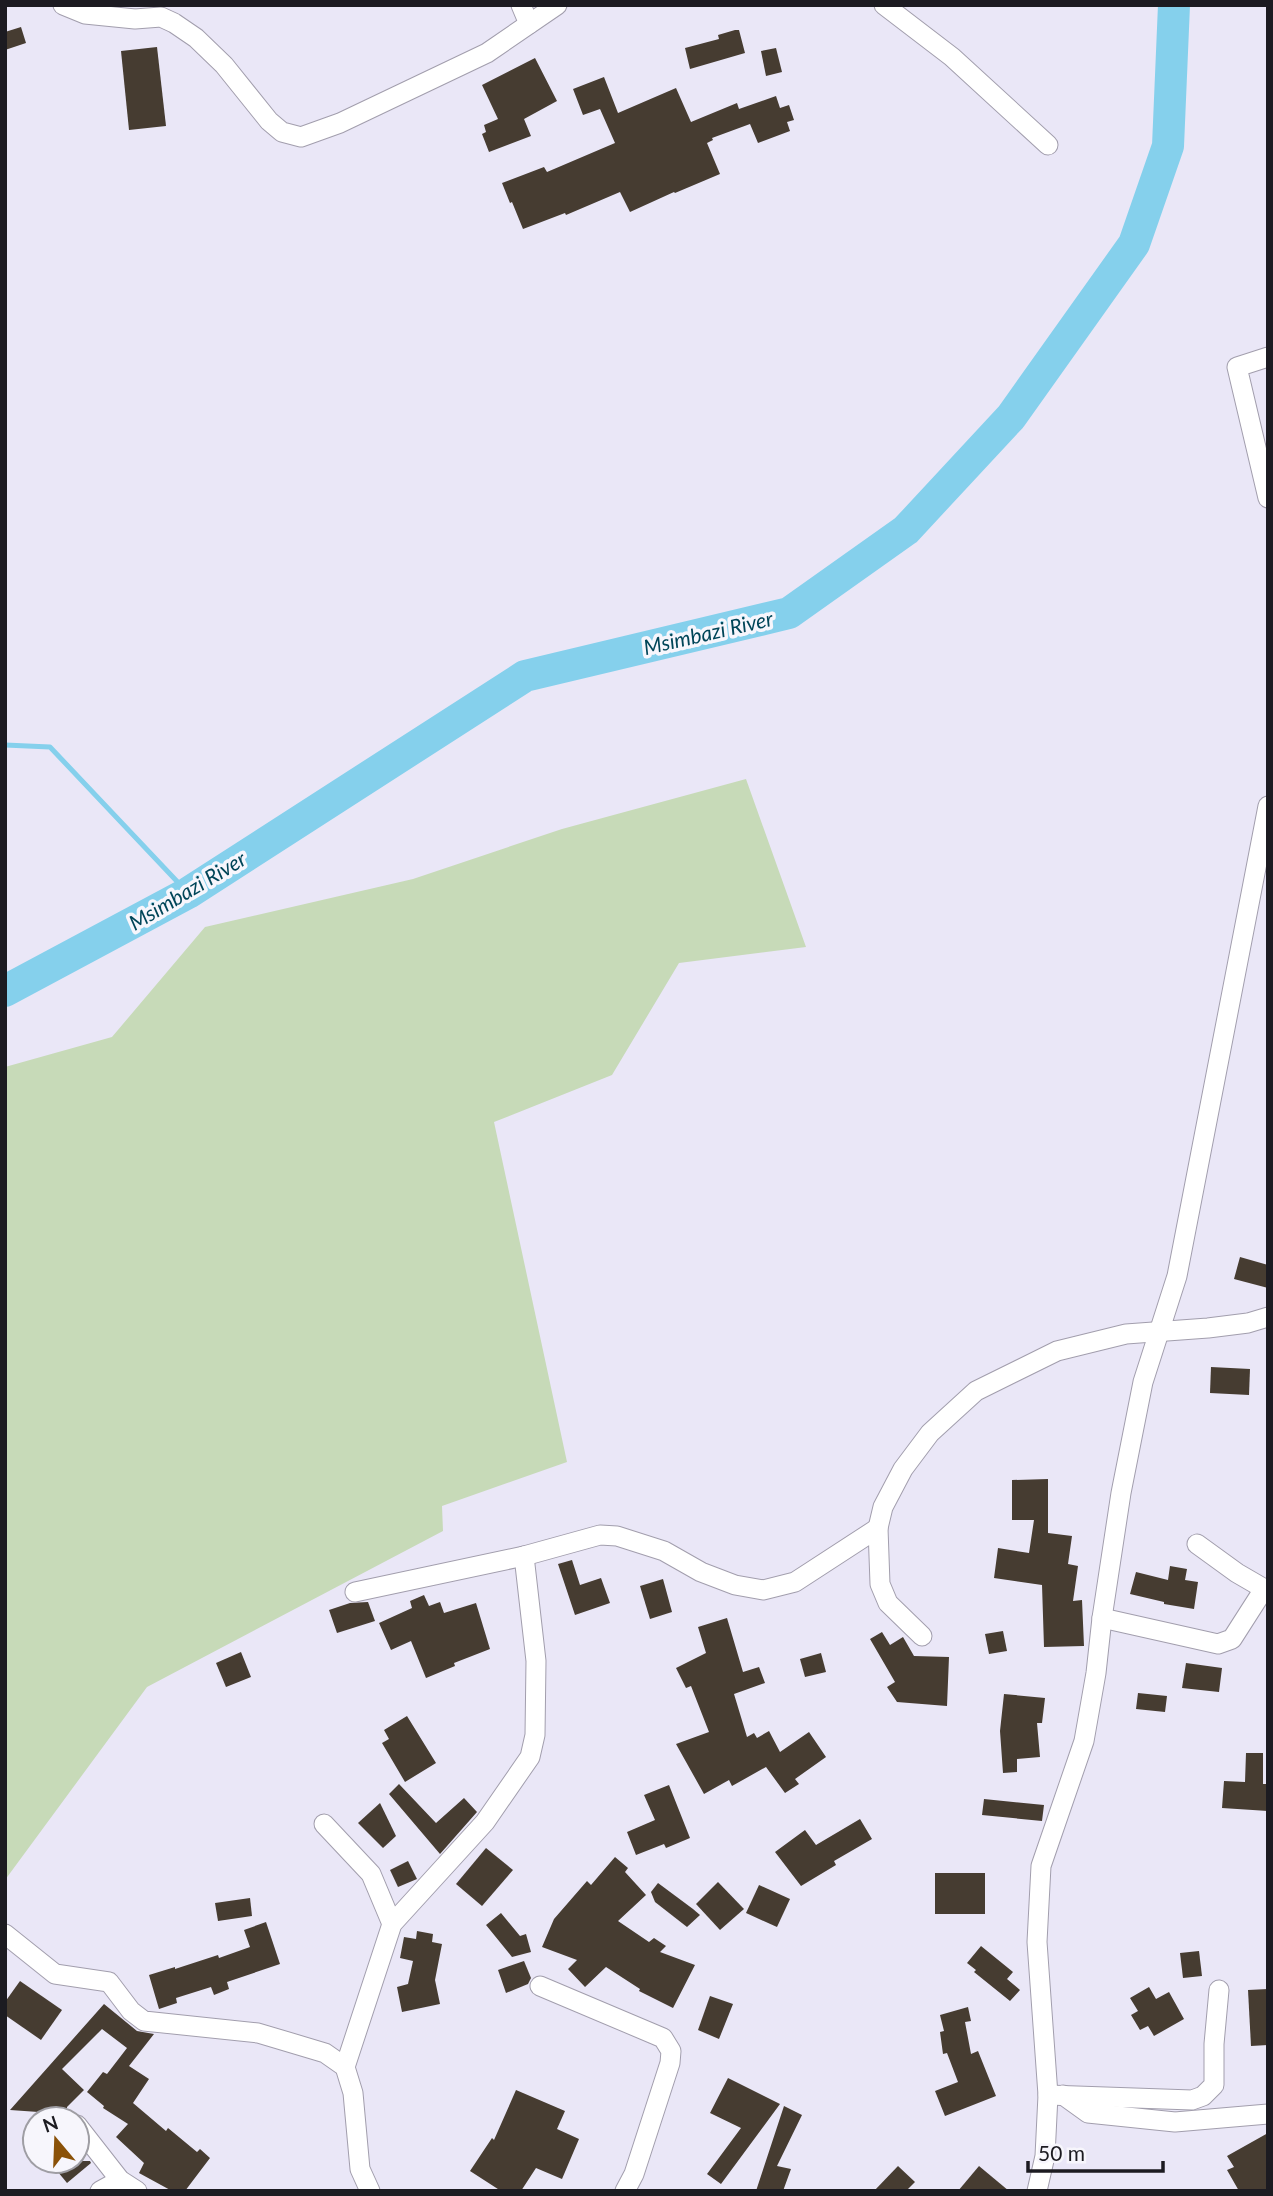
<svg xmlns="http://www.w3.org/2000/svg" width="1273" height="2196" viewBox="0 0 1273 2196" font-family="Lato,sans-serif">
  <style>
    .green { fill: #c7dab8 }
    .lines { fill: none; stroke-linecap: round; stroke-linejoin: round }
    .stream { stroke: #85d0ec; stroke-width: 5 }
    .river { stroke: #85d0ec; stroke-width: 32 }
    .building { fill: #463c31 }
    .minor-casing { stroke: #a29ead; stroke-width: 21 }
    .minor { stroke: #fff; stroke-width: 19 }
    .labels { text-anchor: middle; dominant-baseline: central; stroke-width: 7; stroke-linejoin: round; paint-order: stroke }
    .water-label { font-size: 21px; font-style: italic; fill: #004558; stroke: #f7f6fc }
  </style>
  <rect width="100%" height="100%" fill="#eae7f7"/>
  <path class="green" d="M 746,779 L 806,947 L 679,963 L 612,1075 L 494,1122 L 567,1462 L 442,1506 L 443,1531 L 147,1687 L 5,1880 L 5,1067 L 112,1037 L 205,927 L 413,879 L 562,829 Z"/>
  <g class="lines">
    <path class="stream" d="M 5,745 L 50,747 L 188,893"/>
    <path class="river" d="M 5,991 L 188,893 L 525,676 L 789,613 L 906,530 L 1011,417 L 1134,244 L 1168,146 L 1174,5"/>
  </g>
  <g class="building">
    <path d="M 21,27 L 26,43 L 5,50 L 5,32 Z"/>
    <path d="M 735,30 L 739,30 L 745,53 L 690,69 L 685,48 L 719,39 L 718,35 Z"/>
    <path d="M 157,47 L 166,126 L 129,130 L 121,51 Z"/>
    <path d="M 776,48 L 782,72 L 766,76 L 761,51 Z"/>
    <path d="M 535,58 L 557,101 L 524,119 L 531,136 L 489,152 L 482,134 L 486,132 L 484,125 L 498,119 L 482,85 Z"/>
    <path d="M 604,77 L 618,113 L 676,88 L 691,122 L 737,103 L 739,109 L 776,96 L 780,108 L 789,105 L 794,120 L 787,122 L 790,131 L 758,143 L 750,124 L 712,138 L 713,140 L 707,143 L 720,174 L 675,193 L 674,192 L 630,212 L 620,192 L 566,215 L 565,213 L 523,229 L 512,202 L 510,203 L 502,183 L 544,167 L 547,172 L 615,143 L 600,109 L 583,115 L 573,89 Z"/>
    <path d="M 1240,1257 L 1268,1265 L 1268,1288 L 1234,1279 Z"/>
    <path d="M 1211,1367 L 1250,1369 L 1249,1395 L 1210,1393 Z"/>
    <path d="M 1048,1479 L 1048,1533 L 1072,1536 L 1068,1564 L 1078,1566 L 1073,1601 L 1082,1600 L 1084,1646 L 1044,1647 L 1042,1585 L 994,1578 L 998,1548 L 1029,1553 L 1034,1520 L 1012,1520 L 1012,1480 Z"/>
    <path d="M 572,1560 L 580,1585 L 601,1578 L 610,1603 L 575,1615 L 558,1564 Z"/>
    <path d="M 1170,1566 L 1187,1569 L 1185,1580 L 1198,1582 L 1194,1609 L 1164,1604 L 1164,1602 L 1130,1594 L 1136,1572 L 1168,1580 Z"/>
    <path d="M 663,1579 L 672,1612 L 650,1619 L 640,1586 Z"/>
    <path d="M 424,1595 L 429,1606 L 440,1602 L 444,1613 L 476,1603 L 490,1649 L 454,1663 L 455,1666 L 426,1678 L 411,1641 L 391,1650 L 379,1623 L 412,1608 L 410,1601 Z"/>
    <path d="M 368,1602 L 375,1621 L 337,1633 L 329,1610 L 350,1603 Z"/>
    <path d="M 727,1618 L 743,1672 L 759,1667 L 765,1683 L 734,1694 L 747,1737 L 754,1733 L 757,1738 L 769,1731 L 780,1752 L 809,1732 L 826,1757 L 795,1779 L 799,1784 L 785,1793 L 766,1767 L 732,1786 L 729,1780 L 704,1794 L 676,1744 L 709,1732 L 691,1686 L 686,1688 L 676,1668 L 706,1653 L 698,1627 Z"/>
    <path d="M 1003,1631 L 1007,1651 L 989,1654 L 985,1634 Z"/>
    <path d="M 882,1632 L 890,1645 L 903,1637 L 914,1656 L 949,1657 L 947,1706 L 897,1702 L 887,1687 L 895,1682 L 870,1639 Z"/>
    <path d="M 241,1652 L 251,1677 L 226,1687 L 216,1663 Z"/>
    <path d="M 821,1653 L 826,1672 L 805,1677 L 800,1659 Z"/>
    <path d="M 1186,1663 L 1222,1668 L 1219,1692 L 1182,1688 Z"/>
    <path d="M 1138,1693 L 1167,1696 L 1165,1712 L 1136,1709 Z"/>
    <path d="M 1004,1694 L 1045,1698 L 1042,1723 L 1037,1723 L 1040,1757 L 1017,1759 L 1017,1772 L 1003,1773 L 1000,1731 Z"/>
    <path d="M 407,1716 L 436,1763 L 405,1782 L 382,1743 L 389,1739 L 384,1730 Z"/>
    <path d="M 1246,1753 L 1263,1753 L 1263,1784 L 1268,1784 L 1268,1811 L 1222,1808 L 1224,1781 L 1245,1782 Z"/>
    <path d="M 399,1784 L 436,1823 L 464,1798 L 477,1812 L 440,1854 L 389,1794 Z"/>
    <path d="M 669,1785 L 690,1838 L 666,1848 L 664,1844 L 636,1855 L 627,1832 L 655,1820 L 644,1795 Z"/>
    <path d="M 984,1799 L 1044,1805 L 1042,1821 L 982,1815 Z"/>
    <path d="M 380,1803 L 396,1836 L 383,1848 L 358,1823 Z"/>
    <path d="M 860,1819 L 872,1839 L 834,1861 L 836,1865 L 801,1886 L 775,1852 L 805,1830 L 816,1845 Z"/>
    <path d="M 486,1848 L 513,1870 L 482,1906 L 456,1884 Z"/>
    <path d="M 615,1857 L 628,1868 L 625,1872 L 646,1895 L 618,1921 L 649,1942 L 654,1938 L 666,1946 L 660,1952 L 695,1965 L 673,2008 L 639,1991 L 640,1989 L 606,1967 L 585,1987 L 568,1969 L 577,1960 L 542,1947 L 554,1919 L 587,1881 L 591,1885 Z"/>
    <path d="M 408,1861 L 417,1879 L 398,1887 L 390,1870 Z"/>
    <rect x="935" y="1873" width="50" height="41"/>
    <path d="M 718,1882 L 744,1909 L 720,1930 L 696,1904 Z"/>
    <path d="M 658,1883 L 693,1909 L 700,1915 L 687,1927 L 655,1902 L 651,1892 Z"/>
    <path d="M 759,1885 L 790,1899 L 777,1927 L 746,1913 Z"/>
    <path d="M 250,1898 L 252,1916 L 218,1921 L 215,1903 Z"/>
    <path d="M 501,1913 L 520,1936 L 526,1934 L 531,1952 L 512,1957 L 486,1925 Z"/>
    <path d="M 266,1922 L 280,1964 L 227,1982 L 229,1989 L 214,1995 L 211,1987 L 176,1998 L 177,2003 L 159,2009 L 149,1975 L 175,1967 L 175,1969 L 218,1955 L 219,1958 L 250,1947 L 244,1930 Z"/>
    <path d="M 417,1931 L 433,1934 L 432,1942 L 442,1944 L 435,1980 L 440,2004 L 402,2012 L 397,1987 L 408,1984 L 413,1961 L 400,1958 L 404,1937 L 416,1939 Z"/>
    <path d="M 981,1946 L 1013,1972 L 1007,1979 L 1020,1990 L 1010,2001 L 974,1972 L 976,1970 L 967,1963 Z"/>
    <path d="M 1199,1951 L 1202,1976 L 1183,1978 L 1180,1953 Z"/>
    <path d="M 524,1961 L 531,1978 L 528,1984 L 506,1993 L 498,1970 Z"/>
    <path d="M 20,1981 L 62,2010 L 41,2040 L 5,2015 L 5,2002 Z"/>
    <path d="M 1149,1987 L 1156,1999 L 1169,1992 L 1184,2019 L 1154,2036 L 1148,2026 L 1140,2030 L 1131,2015 L 1138,2011 L 1130,1998 Z"/>
    <path d="M 1268,1989 L 1268,2045 L 1251,2046 L 1248,1990 Z"/>
    <path d="M 710,1996 L 733,2004 L 719,2039 L 698,2030 Z"/>
    <path d="M 104,2004 L 137,2031 L 154,2034 L 129,2066 L 149,2079 L 133,2103 L 166,2131 L 168,2128 L 197,2152 L 200,2149 L 210,2158 L 185,2191 L 172,2191 L 139,2173 L 144,2163 L 116,2137 L 128,2124 L 103,2108 L 104,2106 L 87,2092 L 103,2072 L 107,2074 L 127,2048 L 102,2029 L 62,2069 L 84,2090 L 67,2107 L 67,2114 L 10,2110 Z"/>
    <path d="M 968,2007 L 971,2021 L 965,2022 L 971,2054 L 978,2051 L 996,2096 L 945,2116 L 935,2091 L 958,2082 L 947,2053 L 943,2054 L 940,2032 L 944,2031 L 940,2015 Z"/>
    <path d="M 728,2078 L 780,2104 L 721,2184 L 707,2174 L 741,2128 L 710,2113 Z"/>
    <path d="M 516,2090 L 565,2111 L 557,2129 L 579,2139 L 562,2179 L 536,2168 L 521,2191 L 501,2191 L 470,2171 L 492,2138 L 494,2140 Z"/>
    <path d="M 784,2106 L 802,2115 L 777,2166 L 791,2169 L 783,2191 L 756,2191 Z"/>
    <path d="M 1268,2133 L 1268,2191 L 1239,2191 L 1227,2170 L 1234,2167 L 1227,2156 Z"/>
    <path d="M 49,2161 L 90,2161 L 91,2163 L 67,2183 Z"/>
    <path d="M 898,2166 L 915,2182 L 906,2191 L 874,2191 Z"/>
    <path d="M 979,2166 L 1009,2191 L 958,2191 Z"/>
  </g>
  <g class="lines">
    <g class="minor-casing">
      <g id="minor">
        <path d="M 63,5 L 85,14 L 135,19 L 161,17 L 174,23 L 196,38 L 224,65 L 269,121 L 282,132 L 301,137 L 340,123 L 487,53 L 557,5"/>
        <path d="M 521,5 L 529,24"/>
        <path d="M 884,5 L 952,57 L 1048,145"/>
        <path d="M 1268,357 L 1237,367 L 1268,498"/>
        <path d="M 1197,1544 L 1237,1573 L 1268,1591"/>
        <path d="M 355,1592 L 524,1556 L 600,1535 L 617,1536 L 664,1551 L 701,1572 L 735,1585 L 763,1590 L 795,1582 L 878,1528"/>
        <path d="M 1102,1618 L 1218,1644 L 1232,1639 L 1264,1589"/>
        <path d="M 922,1636 L 888,1603 L 880,1584 L 878,1528 L 883,1507 L 903,1469 L 930,1433 L 976,1391 L 1057,1351 L 1126,1334 L 1208,1328 L 1248,1323 L 1268,1317"/>
        <path d="M 324,1824 L 371,1874 L 392,1924"/>
        <path d="M 5,1934 L 55,1974 L 109,1982 L 131,2011 L 144,2021 L 258,2033 L 325,2053 L 345,2067 L 353,2093 L 360,2169 L 370,2191"/>
        <path d="M 540,1986 L 663,2038 L 671,2051 L 670,2063 L 634,2174 L 625,2191"/>
        <path d="M 345,2067 L 392,1924 L 485,1822 L 530,1757 L 535,1735 L 536,1661 L 524,1556"/>
        <path d="M 1048,2095 L 1192,2100 L 1203,2096 L 1214,2085 L 1214,2044 L 1219,1990"/>
        <path d="M 1063,2095 L 1088,2113 L 1175,2122 L 1268,2114"/>
        <path d="M 77,2125 L 120,2180 L 137,2191"/>
        <path d="M 100,2191 L 120,2180"/>
        <path d="M 1037,2191 L 1045,2156 L 1048,2095 L 1037,1942 L 1041,1866 L 1084,1741 L 1096,1673 L 1102,1618 L 1121,1493 L 1143,1382 L 1177,1276 L 1268,806"/>
      </g>
    </g>
    <use href="#minor" class="minor"/>
  </g>
  <g class="labels">
    <g class="water-label">
      <text transform="translate(708 632) rotate(-13)">Msimbazi River</text>
      <text transform="translate(187 890) rotate(-31)">Msimbazi River</text>
    </g>
  </g>
  <rect width="1273" height="2196" fill="none" stroke="#1c1b21" stroke-width="14"/>
  <g transform="translate(56 2140) rotate(341)"><circle r="33" fill="#f7f6fc" stroke="#9f9ea4" stroke-width="2"/>
  <path d="M0-5L12 26L0 18L-12 26Z" fill="#8a5108"/>
  <text y="-10" font-size="19" font-weight="bold" text-anchor="middle" fill="#1c1b21">N</text>
  </g>
  <path d="M1028 2161v10h135v-10" fill="none" stroke="#1c1b21" stroke-width="3.5"/>
  <text x="1038" y="2161" font-size="21" fill="#1c1b21" stroke="#f7f6fc" stroke-width="5" paint-order="stroke">50 m</text>
</svg>
